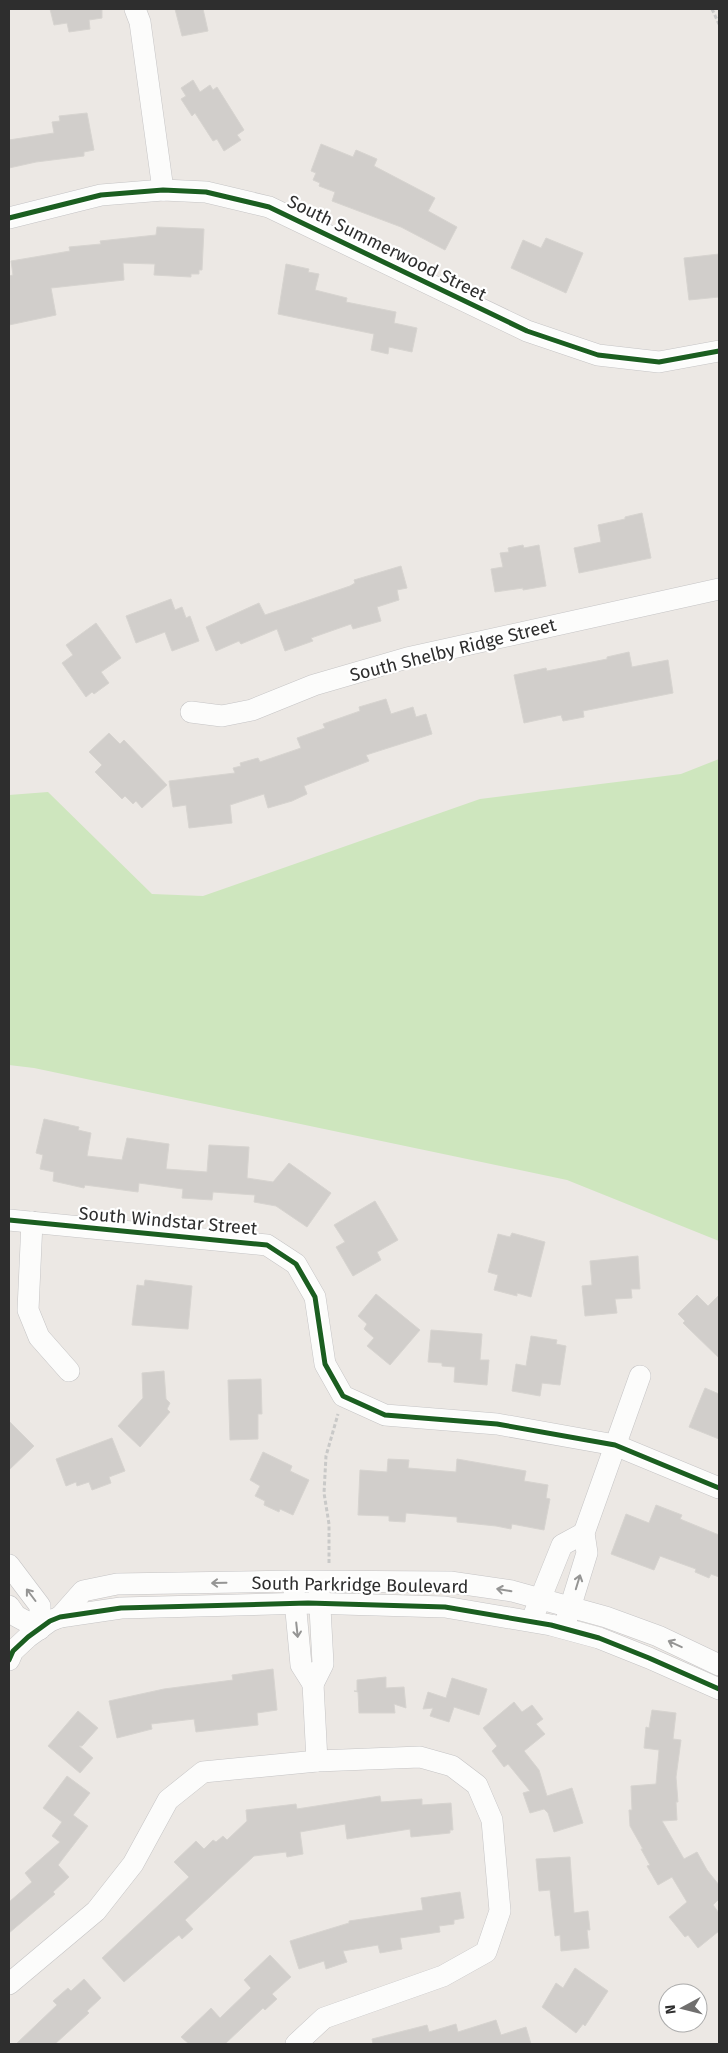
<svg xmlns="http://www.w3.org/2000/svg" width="728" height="2053" viewBox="0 0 728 2053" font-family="'Fira Sans',sans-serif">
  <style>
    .green { fill: #cee6be }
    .building { fill: #d1cecb; stroke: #d7d4d0 }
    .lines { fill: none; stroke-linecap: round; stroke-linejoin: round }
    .street-casing { stroke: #c5c4c5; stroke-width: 22 }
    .path { stroke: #c9c9c8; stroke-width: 3; stroke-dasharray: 4 2.5; stroke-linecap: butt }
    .street { stroke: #fcfcfb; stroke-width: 21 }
    .cycleway-casing { stroke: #fff; stroke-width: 8 }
    .cycleway { stroke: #1b5e20; stroke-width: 5 }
    .oneway { stroke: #959594 }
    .labels { text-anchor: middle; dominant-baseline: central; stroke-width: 4.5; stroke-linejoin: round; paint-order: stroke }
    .street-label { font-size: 18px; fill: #2e2e2e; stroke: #fff }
  </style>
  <rect width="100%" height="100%" fill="#ece8e4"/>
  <path class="green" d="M 719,759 L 719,1241 L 567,1180 L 34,1068 L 9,1065 L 9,795 L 48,792 L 152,894 L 203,896 L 480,799 L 681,774 Z"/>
  <g class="building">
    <path d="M 50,9 L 102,9 L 102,18 L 89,20 L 90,29 L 69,32 L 67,23 L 54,25 Z"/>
    <path d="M 175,9 L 203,9 L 208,31 L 182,36 Z"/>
    <path d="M 193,80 L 200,92 L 210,85 L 213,90 L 217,87 L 244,130 L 237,135 L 241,140 L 224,151 L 217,139 L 213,141 L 195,113 L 192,116 L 181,99 L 186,96 L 181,88 Z"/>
    <path d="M 87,113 L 94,150 L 84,152 L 84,156 L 36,162 L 9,168 L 9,140 L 54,133 L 52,122 L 60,121 L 59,116 Z"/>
    <path d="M 321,144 L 353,157 L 356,150 L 377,159 L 374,166 L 435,198 L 428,211 L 457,227 L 445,250 L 401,227 L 332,201 L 335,192 L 319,186 L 320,183 L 313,180 L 316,173 L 311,171 Z"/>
    <path d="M 157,227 L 204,229 L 202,270 L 199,270 L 199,274 L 191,274 L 191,277 L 154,275 L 155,264 L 123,263 L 124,280 L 51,288 L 56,315 L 9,325 L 9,276 L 13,275 L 11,261 L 70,251 L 69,247 L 101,244 L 100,241 L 156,235 Z"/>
    <path d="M 546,238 L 583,253 L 566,293 L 511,268 L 523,240 L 541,248 Z"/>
    <path d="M 719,254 L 719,297 L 689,300 L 684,258 Z"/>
    <path d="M 286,264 L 309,269 L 308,272 L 319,274 L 315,290 L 347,298 L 346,302 L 396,312 L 394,323 L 417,328 L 412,352 L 389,347 L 388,354 L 371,350 L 374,334 L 278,314 Z"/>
    <path d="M 642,513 L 651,558 L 579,573 L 574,548 L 601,542 L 598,525 L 625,519 L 625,517 Z"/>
    <path d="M 523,545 L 524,548 L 539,545 L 546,586 L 523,590 L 523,588 L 495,592 L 491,569 L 503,567 L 500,553 L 509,552 L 508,548 Z"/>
    <path d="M 401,566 L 407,588 L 397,590 L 399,600 L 377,607 L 381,621 L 353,629 L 351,624 L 311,638 L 313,641 L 285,651 L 277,629 L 241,644 L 239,641 L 216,651 L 206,627 L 259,603 L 265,615 L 350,586 L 355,583 L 354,580 Z"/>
    <path d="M 171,599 L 175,610 L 182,607 L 186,618 L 190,616 L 199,641 L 172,651 L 165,632 L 136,643 L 126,616 Z"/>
    <path d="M 96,623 L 121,658 L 101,672 L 109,683 L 94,694 L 92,692 L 86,697 L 62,663 L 73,655 L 66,645 Z"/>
    <path d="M 629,652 L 632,667 L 668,660 L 673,693 L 583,711 L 584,717 L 563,721 L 561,715 L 524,723 L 514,675 L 546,668 L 547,671 L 607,659 L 607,657 Z"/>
    <path d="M 386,699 L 391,714 L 413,707 L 416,717 L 426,714 L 432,734 L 366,755 L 369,761 L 304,786 L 307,794 L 292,801 L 268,808 L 264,794 L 230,805 L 232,823 L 189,828 L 186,805 L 173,807 L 169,781 L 235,773 L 233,768 L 241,766 L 240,763 L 258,758 L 260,762 L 301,748 L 297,738 L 325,728 L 323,724 L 360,711 L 359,707 Z"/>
    <path d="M 109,733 L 120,744 L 124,740 L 167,785 L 142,808 L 136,801 L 133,804 L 125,796 L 122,799 L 95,772 L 102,765 L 89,752 Z"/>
    <path d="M 44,1119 L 79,1127 L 78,1130 L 91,1133 L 87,1156 L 122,1160 L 127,1138 L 169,1144 L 166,1169 L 207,1172 L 209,1145 L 249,1147 L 247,1178 L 273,1182 L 289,1163 L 331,1193 L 307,1227 L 276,1206 L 254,1202 L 255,1195 L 213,1192 L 212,1200 L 182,1198 L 183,1189 L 139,1183 L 138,1192 L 85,1185 L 84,1188 L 53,1181 L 54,1172 L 40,1169 L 43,1155 L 36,1153 Z"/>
    <path d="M 375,1201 L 398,1240 L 377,1252 L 381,1260 L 353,1276 L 336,1247 L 345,1242 L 334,1225 Z"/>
    <path d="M 512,1233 L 545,1242 L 531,1297 L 517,1293 L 517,1296 L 494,1290 L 498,1275 L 488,1272 L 498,1234 L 510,1237 Z"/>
    <path d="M 638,1256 L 640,1289 L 631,1289 L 632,1298 L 615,1299 L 617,1313 L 585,1316 L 582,1286 L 592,1285 L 590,1261 Z"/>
    <path d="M 145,1280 L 192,1286 L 188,1329 L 132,1325 L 137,1285 L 144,1286 Z"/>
    <path d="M 376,1294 L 420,1330 L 390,1365 L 367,1346 L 374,1338 L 364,1329 L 367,1324 L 358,1316 Z"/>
    <path d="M 697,1295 L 708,1306 L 719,1295 L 719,1358 L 683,1323 L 685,1321 L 678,1314 Z"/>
    <path d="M 431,1330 L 482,1334 L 480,1360 L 489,1360 L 487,1385 L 454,1382 L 455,1367 L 442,1366 L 442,1363 L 428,1362 Z"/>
    <path d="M 531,1336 L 557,1340 L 556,1344 L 566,1346 L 560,1385 L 542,1383 L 540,1396 L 512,1391 L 516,1364 L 526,1366 Z"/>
    <path d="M 164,1371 L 166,1399 L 170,1403 L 167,1409 L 170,1412 L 140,1447 L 118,1426 L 143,1398 L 142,1373 Z"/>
    <path d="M 261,1379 L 262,1414 L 258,1414 L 258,1439 L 230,1440 L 228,1380 Z"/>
    <path d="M 705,1388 L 719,1394 L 719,1439 L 689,1427 Z"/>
    <path d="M 9,1421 L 34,1446 L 9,1470 Z"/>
    <path d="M 112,1438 L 125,1471 L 109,1477 L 111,1483 L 92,1490 L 89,1482 L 77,1486 L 76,1482 L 66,1486 L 56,1459 Z"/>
    <path d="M 263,1452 L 292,1466 L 290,1471 L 309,1480 L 293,1515 L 280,1509 L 279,1512 L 264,1505 L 265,1501 L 255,1496 L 260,1486 L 250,1480 Z"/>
    <path d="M 388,1459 L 409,1460 L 408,1468 L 456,1472 L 457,1459 L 526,1471 L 524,1481 L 548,1485 L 546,1498 L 550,1499 L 544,1530 L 512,1524 L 511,1529 L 496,1526 L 457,1522 L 457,1517 L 406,1513 L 405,1522 L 389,1521 L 389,1516 L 358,1515 L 360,1470 L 387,1472 Z"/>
    <path d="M 656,1505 L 682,1515 L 680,1519 L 719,1535 L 719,1577 L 711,1574 L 709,1578 L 695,1572 L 696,1569 L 660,1556 L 654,1570 L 611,1554 L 626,1514 L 649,1523 Z"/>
    <path d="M 273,1669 L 277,1710 L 257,1713 L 258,1725 L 196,1732 L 194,1719 L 151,1724 L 152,1729 L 117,1738 L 109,1701 L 164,1689 L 233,1680 L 232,1675 Z"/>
    <path d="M 386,1677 L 386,1688 L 404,1687 L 406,1708 L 394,1704 L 395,1713 L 359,1713 L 358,1692 L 354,1691 L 357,1691 L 357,1680 Z"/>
    <path d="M 452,1678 L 487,1689 L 479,1715 L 454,1707 L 449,1722 L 430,1716 L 433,1708 L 423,1709 L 428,1692 L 446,1698 Z"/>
    <path d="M 514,1702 L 522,1712 L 532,1705 L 543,1719 L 536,1724 L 545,1734 L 524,1751 L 539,1770 L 547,1796 L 572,1788 L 583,1823 L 554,1832 L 548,1813 L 544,1809 L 530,1813 L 523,1793 L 530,1791 L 508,1764 L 504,1767 L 492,1751 L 497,1746 L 483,1728 Z"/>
    <path d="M 652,1710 L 676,1713 L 673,1739 L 681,1740 L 676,1777 L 678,1802 L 676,1802 L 677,1820 L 662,1821 L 684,1859 L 697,1852 L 707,1870 L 719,1885 L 719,1899 L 713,1905 L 719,1913 L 719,1931 L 698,1948 L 688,1935 L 685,1937 L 669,1917 L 687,1902 L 672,1877 L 658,1885 L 647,1866 L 650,1865 L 641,1849 L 643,1849 L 630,1826 L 629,1810 L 632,1810 L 631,1786 L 656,1784 L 659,1750 L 644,1748 L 646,1727 L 649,1728 Z"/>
    <path d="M 78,1711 L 98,1728 L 82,1746 L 79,1746 L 93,1758 L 80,1773 L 48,1746 Z"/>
    <path d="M 67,1776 L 90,1793 L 73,1815 L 88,1826 L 58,1865 L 69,1877 L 53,1892 L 55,1894 L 9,1933 L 9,1902 L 32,1882 L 25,1873 L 60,1842 L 52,1836 L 62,1822 L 43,1808 Z"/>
    <path d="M 380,1796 L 381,1802 L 422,1799 L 422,1805 L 451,1803 L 453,1830 L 450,1830 L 450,1833 L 411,1837 L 410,1829 L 347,1839 L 345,1824 L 300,1832 L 303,1854 L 287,1857 L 286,1852 L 254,1856 L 185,1920 L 193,1929 L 182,1939 L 179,1935 L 169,1943 L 124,1982 L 102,1958 L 189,1877 L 174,1862 L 196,1841 L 204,1849 L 213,1840 L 216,1842 L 223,1836 L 227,1840 L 247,1821 L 246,1810 L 296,1804 L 297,1809 Z"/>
    <path d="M 570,1857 L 574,1913 L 588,1911 L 590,1930 L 587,1930 L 589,1948 L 561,1951 L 560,1935 L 555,1936 L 550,1890 L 539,1891 L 536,1859 Z"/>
    <path d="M 460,1892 L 464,1918 L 454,1920 L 454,1924 L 439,1926 L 440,1932 L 400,1938 L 402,1949 L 380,1953 L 378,1945 L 343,1951 L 347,1962 L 326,1969 L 324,1961 L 299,1969 L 290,1941 L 349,1923 L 349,1921 L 423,1910 L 421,1898 Z"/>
    <path d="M 270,1955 L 291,1977 L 272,1994 L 277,1999 L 265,2010 L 263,2008 L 225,2044 L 189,2044 L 181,2037 L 211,2008 L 220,2018 L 251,1988 L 244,1980 Z"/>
    <path d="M 575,1968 L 608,1991 L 585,2026 L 583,2024 L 576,2033 L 542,2007 L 556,1983 L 563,1988 Z"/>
    <path d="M 84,1979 L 101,1998 L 87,2011 L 89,2013 L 55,2044 L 16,2044 L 57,2005 L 53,2001 L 68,1988 L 71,1991 Z"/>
    <path d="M 496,2020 L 501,2035 L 526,2027 L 531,2044 L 373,2044 L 372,2039 L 427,2025 L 429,2032 L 456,2024 L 458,2032 Z"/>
  </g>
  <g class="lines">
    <g class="street-casing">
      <g id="street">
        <path d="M 135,9 L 140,22 L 163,190"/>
        <path d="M 9,218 L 101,195 L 163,190 L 206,192 L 269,207 L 527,331 L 598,355 L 659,362 L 719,351"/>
        <path d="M 191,712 L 222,716 L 252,710 L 314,685 L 407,658 L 719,589"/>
        <path d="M 9,1220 L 267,1245 L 296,1264 L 315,1297 L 325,1364 L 343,1396 L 385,1415 L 497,1424 L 615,1445 L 719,1488"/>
        <path d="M 32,1222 L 28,1310 L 39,1337 L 69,1371"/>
        <path d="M 9,1565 L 40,1606 L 40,1629 L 16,1616 L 9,1606"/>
        <path d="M 294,1590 L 301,1665 L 313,1684"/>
        <path d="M 535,1612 L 562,1545 L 584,1533"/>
        <path d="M 60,1617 L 83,1591 L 117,1584 L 293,1581 L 450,1582 L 512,1591 L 606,1617 L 658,1636 L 719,1665"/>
        <path d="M 566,1621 L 587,1553 L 584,1533 L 640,1376"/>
        <path d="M 9,1660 L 13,1651 L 28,1637 L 50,1621 L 60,1617 L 121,1608 L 308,1603 L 445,1607 L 551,1625 L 599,1638 L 649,1658 L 719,1689"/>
        <path d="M 313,1684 L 323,1664 L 319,1589"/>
        <path d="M 9,1984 L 96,1911 L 133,1864 L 168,1800 L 203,1772 L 317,1761"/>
        <path d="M 296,2044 L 324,2018 L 443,1976 L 486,1952 L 500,1911 L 492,1820 L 477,1785 L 452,1766 L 420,1757 L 317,1761 L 313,1684"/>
      </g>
    </g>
    <g class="path">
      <path d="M 712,9 L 719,24"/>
      <path d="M 329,1563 L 329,1524 L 324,1493 L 326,1456 L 338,1414"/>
    </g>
    <use href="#street" class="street"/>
    <g class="cycleway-casing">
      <g id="cycleway">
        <path d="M 9,218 L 101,195 L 163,190 L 206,192 L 269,207 L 527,331 L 598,355 L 659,362 L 719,351"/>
        <path d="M 9,1220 L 267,1245 L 296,1264 L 315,1297 L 325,1364 L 343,1396 L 385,1415 L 497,1424 L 615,1445 L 719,1488"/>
        <path d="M 9,1660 L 13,1651 L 28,1637 L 50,1621 L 60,1617 L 121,1608 L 308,1603 L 445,1607 L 551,1625 L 599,1638 L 649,1658 L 719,1689"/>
      </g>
    </g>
    <use href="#cycleway" class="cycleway"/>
  </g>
  <defs><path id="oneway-shaft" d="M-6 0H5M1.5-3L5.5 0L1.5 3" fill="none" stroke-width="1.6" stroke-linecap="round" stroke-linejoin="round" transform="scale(1.25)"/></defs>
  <g class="oneway">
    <use href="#oneway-shaft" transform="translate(578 1582) rotate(-73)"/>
    <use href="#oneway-shaft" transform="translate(219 1583) rotate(179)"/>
    <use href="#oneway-shaft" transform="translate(504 1590) rotate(-171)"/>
    <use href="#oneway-shaft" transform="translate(31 1595) rotate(-127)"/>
    <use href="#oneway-shaft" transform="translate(297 1630) rotate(84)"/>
    <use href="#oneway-shaft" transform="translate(675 1644) rotate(-155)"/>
  </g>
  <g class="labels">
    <g class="street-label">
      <text transform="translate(387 248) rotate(26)">South Summerwood Street</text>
      <text transform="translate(453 650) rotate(-14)">South Shelby Ridge Street</text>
      <text transform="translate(168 1221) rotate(5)">South Windstar Street</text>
      <text transform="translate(360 1585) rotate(1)">South Parkridge Boulevard</text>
    </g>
  </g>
  <rect width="728" height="2053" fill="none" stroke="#2e2e2e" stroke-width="20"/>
  <g transform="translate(683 2008) rotate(263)"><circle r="24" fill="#ffffff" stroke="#ababab"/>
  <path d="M0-4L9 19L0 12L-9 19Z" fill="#706f6e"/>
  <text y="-8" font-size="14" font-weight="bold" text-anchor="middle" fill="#2e2e2e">N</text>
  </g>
</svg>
